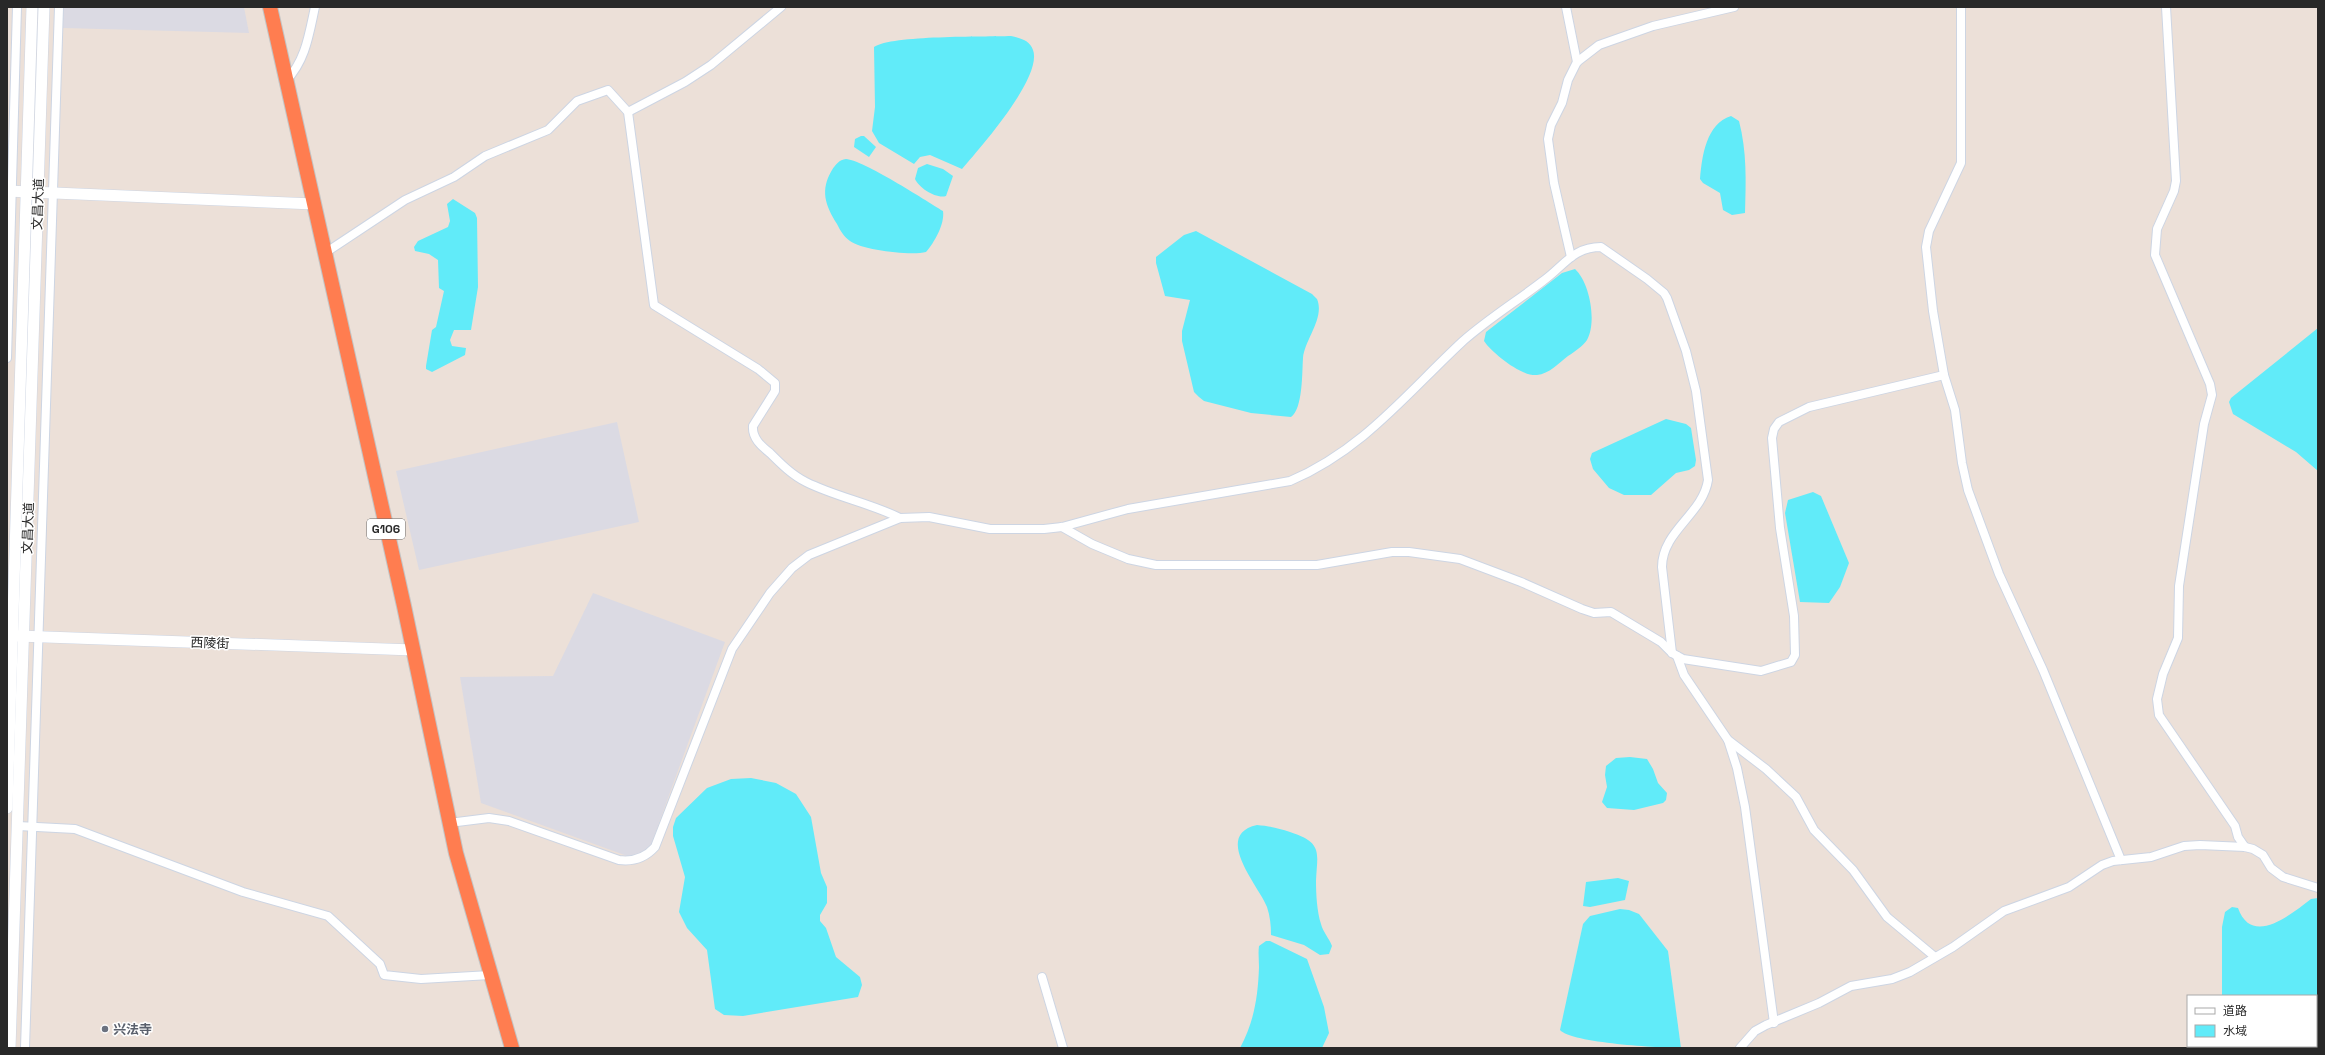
<svg xmlns="http://www.w3.org/2000/svg" width="2325" height="1055" viewBox="0 0 2325 1055" font-family="'Space Grotesk','Noto Sans SC',sans-serif">
  <style>
    .industrial { fill: #dbdae3 }
    .water { fill: #61ebf9 }
    .lines { fill: none; stroke-linecap: round; stroke-linejoin: round }
    .street-casing { stroke: #cdd5e3; stroke-width: 10 }
    .secondary-casing { stroke: #cdd5e3; stroke-width: 12 }
    .highway-casing { stroke: #c3c3c3; stroke-width: 16 }
    .street { stroke: #fff; stroke-width: 8 }
    .secondary { stroke: #fff; stroke-width: 11 }
    .highway { stroke: #ff7d50; stroke-width: 14 }
    .worship-dot { fill: #6b7280; stroke: #fff; stroke-width: 1.5 }
    .labels { text-anchor: middle; dominant-baseline: central; stroke-width: 3; stroke-linejoin: round; paint-order: stroke }
    .shield { fill: #fff; stroke: #686868; stroke-width: 1 }
    .shield-label { font-size: 12px; font-weight: bold; fill: #282828 }
    .street-label { font-size: 13px; fill: #282828; stroke: #fff }
    .worship-label { font-size: 13px; font-weight: bold; fill: #5b616d; stroke: #fff; text-anchor: start }
  </style>
  <rect width="100%" height="100%" fill="#ece0d8"/>
  <g class="industrial">
    <path d="M 63,7 L 244,7 L 249,33 L 63,28 Z"/>
    <path d="M 617,422 L 639,522 L 419,570 L 396,471 Z"/>
    <path d="M 593,593 L 725,642 L 649,850 L 630,857 L 481,803 L 460,677 L 553,676 Z"/>
  </g>
  <g class="water">
    <path d="M 1011,36 C 1020,38 1030,40 1033,50 C 1043,77 980,148 962,169 L 930,155 L 920,157 L 914,164 L 879,143 L 872,131 L 875,107 L 874,47 C 892,35 984,37 1011,36 Z"/>
    <path d="M 1731,116 L 1739,121 C 1747,152 1746,181 1745,213 L 1732,215 L 1723,210 L 1720,193 L 1703,183 L 1700,179 C 1702,156 1706,124 1731,116 Z"/>
    <path d="M 861,136 L 864,136 L 876,147 L 869,157 L 854,147 L 855,139 Z"/>
    <path d="M 846,159 C 863,160 925,200 943,211 C 945,224 934,243 926,252 C 911,256 862,250 850,241 C 844,237 840,230 837,224 C 825,205 820,190 832,170 C 836,164 839,160 846,159 Z"/>
    <path d="M 927,164 L 943,169 L 953,176 L 946,196 C 936,199 919,188 915,179 L 918,168 Z"/>
    <path d="M 453,199 L 475,213 L 477,218 L 478,287 L 471,330 L 454,330 L 450,340 L 452,346 L 466,348 L 465,355 L 432,372 L 426,369 L 426,366 L 432,330 L 436,327 L 444,291 L 439,288 L 438,260 L 429,254 L 415,251 L 414,247 L 418,241 L 448,227 L 450,221 L 447,204 Z"/>
    <path d="M 1196,231 L 1312,294 L 1317,299 C 1325,318 1305,339 1303,358 C 1302,372 1303,409 1291,417 L 1251,413 L 1204,401 L 1199,397 L 1194,392 L 1182,341 L 1182,331 L 1190,300 L 1165,296 L 1156,263 L 1156,257 L 1184,235 Z"/>
    <path d="M 1575,269 C 1590,283 1597,322 1587,340 C 1583,346 1574,352 1568,356 C 1559,363 1549,374 1537,375 C 1522,377 1492,353 1484,341 L 1486,332 L 1562,273 Z"/>
    <path d="M 2318,328 L 2318,471 L 2296,452 L 2233,414 L 2229,402 L 2231,398 Z"/>
    <path d="M 1666,419 L 1686,424 L 1691,428 L 1696,460 L 1695,466 L 1689,470 L 1676,473 L 1651,495 L 1624,495 L 1609,488 L 1593,469 L 1590,459 L 1592,453 Z"/>
    <path d="M 1813,492 L 1821,496 L 1849,563 L 1840,587 L 1829,603 L 1800,602 L 1785,513 L 1788,500 Z"/>
    <path d="M 1630,757 L 1647,759 L 1653,769 L 1658,783 L 1667,793 L 1666,800 L 1663,803 L 1634,810 L 1607,808 L 1602,802 L 1607,787 L 1605,775 L 1606,766 L 1616,758 Z"/>
    <path d="M 751,778 L 776,783 L 796,794 L 811,817 L 821,873 L 827,887 L 827,903 L 820,915 L 820,921 L 826,928 L 836,957 L 860,977 L 862,985 L 858,997 L 743,1016 L 724,1015 L 715,1009 L 707,950 L 687,928 L 679,912 L 685,877 L 673,836 L 673,827 L 676,818 L 707,788 L 731,779 Z"/>
    <path d="M 1257,825 C 1269,826 1278,828 1290,832 C 1324,843 1317,853 1316,881 C 1316,894 1317,912 1321,924 C 1323,932 1329,938 1332,946 L 1329,954 L 1320,955 L 1304,945 L 1271,935 C 1271,925 1270,916 1267,907 C 1259,886 1212,835 1257,825 Z"/>
    <path d="M 1618,878 L 1629,881 L 1625,900 L 1590,907 L 1583,906 L 1586,882 Z"/>
    <path d="M 2318,898 L 2318,1048 L 2230,1048 L 2226,1046 L 2316,1046 L 2316,996 L 2222,996 L 2222,927 L 2225,912 L 2232,907 L 2238,908 C 2252,947 2290,915 2311,899 Z"/>
    <path d="M 1620,909 L 1629,910 L 1639,914 L 1668,951 L 1681,1048 C 1661,1048 1571,1043 1560,1030 L 1583,924 L 1590,916 Z"/>
    <path d="M 1266,941 L 1270,941 L 1307,959 L 1324,1007 L 1329,1033 L 1322,1048 L 1240,1048 C 1254,1022 1258,997 1259,967 C 1259,960 1258,953 1259,946 Z"/>
  </g>
  <g class="lines">
    <g class="street-casing">
      <g id="street">
        <path d="M 1566,7 L 1577,62"/>
        <path d="M 1961,7 L 1961,163 L 1929,231 L 1926,247 L 1933,311 L 1944,375 L 1955,410 L 1962,463 L 1968,490 L 1999,574 L 2043,670 L 2121,860"/>
        <path d="M 2166,7 L 2176,181 L 2174,191 L 2157,229 L 2155,255 L 2210,384 L 2212,395 L 2204,424 L 2179,586 L 2178,638 L 2163,674 L 2157,699 L 2159,715 L 2235,826 L 2238,837 L 2245,847"/>
        <path d="M 286,81 C 306,60 309,34 315,7"/>
        <path d="M 628,112 L 685,82 L 711,65 L 781,7"/>
        <path d="M 325,253 L 405,200 L 454,177 L 485,156 L 548,130 L 577,101 L 608,90 L 628,112 L 654,305 L 758,369 L 775,383 L 775,391 L 753,426 C 752,438 761,446 770,453 C 781,464 792,475 806,482 C 836,497 870,503 900,518"/>
        <path d="M 1571,257 L 1554,183 L 1548,139 L 1551,125 L 1562,103 L 1568,80 L 1577,62 L 1599,45 L 1653,26 L 1734,7"/>
        <path d="M 7,358 L 17,7"/>
        <path d="M 1062,527 L 1092,544 L 1128,559 L 1156,565 L 1317,565 L 1392,552 L 1409,552 L 1460,559 L 1521,582 L 1582,609 L 1594,613 L 1611,612 L 1661,642 L 1672,653 L 1683,659 L 1761,671 L 1791,662 L 1795,655 L 1794,616 L 1780,528 L 1772,438 L 1774,429 L 1779,422 L 1809,407 L 1944,375"/>
        <path d="M 1677,656 L 1684,675 L 1728,740 L 1737,768 L 1745,807 L 1774,1023"/>
        <path d="M 1728,740 L 1766,769 L 1796,797 L 1814,830 L 1853,870 L 1887,917 L 1935,957"/>
        <path d="M 449,823 L 489,818 L 509,821 L 619,860 C 634,862 645,858 655,847 L 732,649 L 770,593 L 792,568 L 809,555 L 900,518 L 929,517 L 990,529 L 1044,529 L 1062,527 L 1128,509 L 1290,481 C 1363,450 1407,393 1463,341 C 1488,319 1517,301 1543,281 C 1564,266 1573,247 1601,247 L 1647,279 L 1664,293 L 1667,298 L 1686,351 L 1696,391 L 1708,480 C 1703,514 1662,531 1662,567 L 1672,653"/>
        <path d="M 18,826 L 75,829 L 243,892 L 328,916 L 380,964 L 384,975 L 421,979 L 490,975"/>
        <path d="M 1042,977 L 1063,1048"/>
        <path d="M 25,1048 L 59,7"/>
        <path d="M 1740,1048 L 1755,1031 L 1766,1025 L 1819,1003 L 1851,986 L 1892,979 L 1910,972 L 1953,947 L 2004,911 L 2069,887 L 2102,865 L 2113,861 L 2151,857 L 2184,846 L 2200,845 L 2245,847 L 2253,849 L 2263,855 L 2271,868 L 2283,877 L 2318,888"/>
      </g>
    </g>
    <g class="secondary-casing">
      <g id="secondary">
        <path d="M 7,191 L 314,204"/>
        <path d="M 18,636 L 413,650"/>
        <path d="M 7,808 L 32,7"/>
        <path d="M 10,1048 L 44,7"/>
      </g>
    </g>
    <g class="highway-casing">
      <path id="highway" d="M 270,7 L 404,606 L 456,853 L 512,1048"/>
    </g>
    <use href="#street" class="street"/>
    <use href="#secondary" class="secondary"/>
    <use href="#highway" class="highway"/>
  </g>
  <circle class="worship-dot" cx="105" cy="1029" r="4"/>
  <g class="labels">
    <rect class="shield" x="367" y="519" width="38" height="20" rx="3"/>
    <g class="shield-label">
      <text x="386" y="529">G106</text>
    </g>
    <g class="street-label">
      <text transform="translate(38 204) rotate(-88)">文昌大道</text>
      <text transform="translate(28 528) rotate(-88)">文昌大道</text>
      <text transform="translate(210 643) rotate(2)">西陵街</text>
    </g>
    <g class="worship-label">
      <text x="113" y="1029">兴法寺</text>
    </g>
  </g>
  <rect width="2325" height="1055" fill="none" stroke="#282828" stroke-width="16"/>
  <rect x="2187" y="995" width="130" height="52" fill="#ffffff" stroke="#a9a9a9"/>
  <rect x="2195" y="1008" width="20" height="6" fill="#ffffff" stroke="#a9a9a9"/>
  <text x="2223" y="1015" font-size="12" fill="#282828">道路</text>
  <rect x="2195" y="1025" width="20" height="12" fill="#61ebf9" stroke="#a9a9a9"/>
  <text x="2223" y="1035" font-size="12" fill="#282828">水域</text>
</svg>
